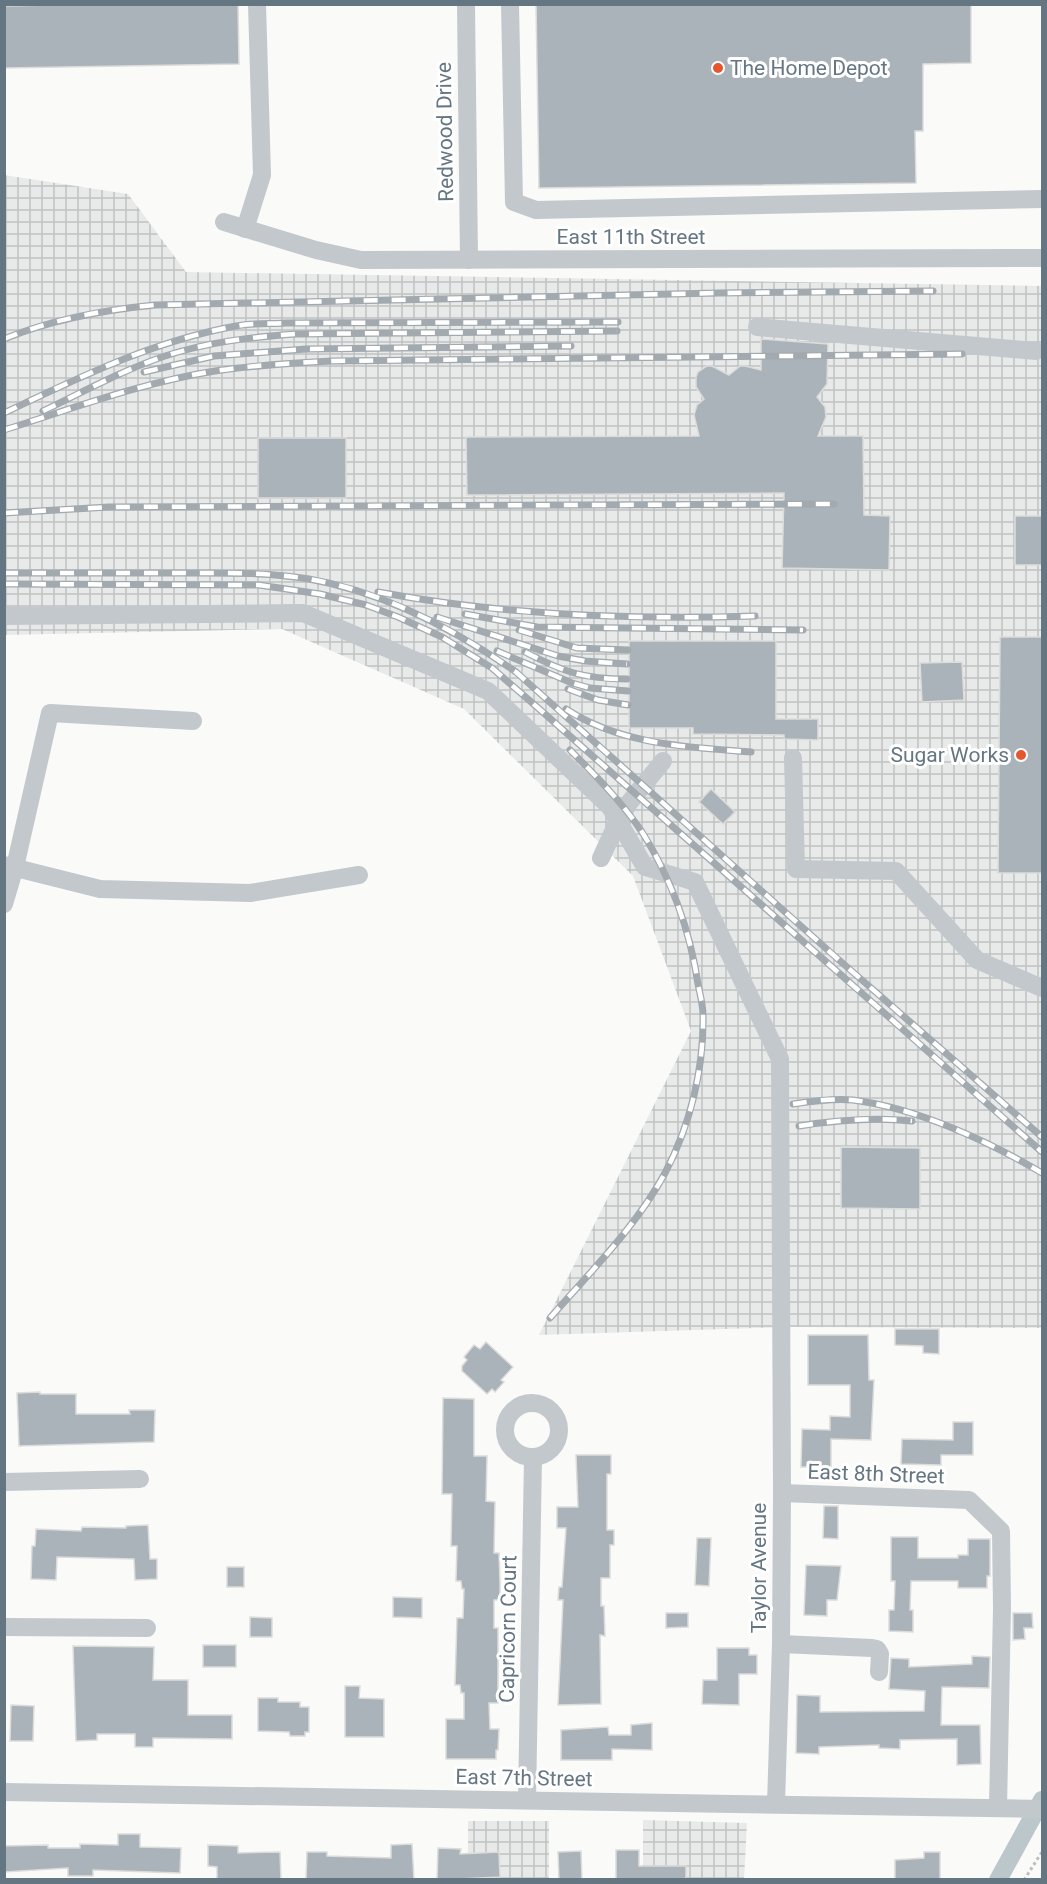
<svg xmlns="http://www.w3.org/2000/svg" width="1047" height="1884" viewBox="0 0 1047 1884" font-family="Roboto,sans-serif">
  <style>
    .industrial { fill: url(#industrial-grid) }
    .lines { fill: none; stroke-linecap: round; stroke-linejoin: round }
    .canal { stroke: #bbc7cb; stroke-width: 18 }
    .building { fill: #aab3b9; stroke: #dcdcda; stroke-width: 1.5 }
    .path { stroke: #bbbfc2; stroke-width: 3; stroke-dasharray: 3 3; stroke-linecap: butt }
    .minor { stroke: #c3c8cc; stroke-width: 18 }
    .rail-casing { stroke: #a2aab0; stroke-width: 7 }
    .rail { stroke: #fff; stroke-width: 4.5; stroke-dasharray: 14; stroke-linecap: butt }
    .poi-dot { fill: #e4572e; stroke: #fff; stroke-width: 2 }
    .labels { text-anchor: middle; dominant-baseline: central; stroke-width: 6; stroke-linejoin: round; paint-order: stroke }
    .poi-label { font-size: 21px; fill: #657683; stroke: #fff; text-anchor: start }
    .street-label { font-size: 21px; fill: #657683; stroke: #fff }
  </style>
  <defs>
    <pattern id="industrial-grid" width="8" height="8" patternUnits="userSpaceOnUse" patternTransform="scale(1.5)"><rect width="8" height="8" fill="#e8e9e9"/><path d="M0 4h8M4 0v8" fill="none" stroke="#c0c1c2"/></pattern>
  </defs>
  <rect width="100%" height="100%" fill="#fafaf8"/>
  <g class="industrial">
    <path d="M 4,175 L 128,194 L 186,272 L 1042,286 L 1042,1328 L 791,1327 L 539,1335 L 691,1031 L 633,876 L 464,709 L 282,629 L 5,635 Z"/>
    <path d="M 643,1820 L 747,1823 L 744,1879 L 643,1880 Z"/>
    <path d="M 468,1821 L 549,1821 L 549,1879 L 468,1880 Z"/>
  </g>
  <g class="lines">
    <path class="canal" d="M 998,1880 L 1042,1800"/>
  </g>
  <g class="building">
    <path d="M 99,4 L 238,4 L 239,64 L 4,68 L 4,6 Z"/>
    <path d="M 536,4 L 971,4 L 971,63 L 923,64 L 923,131 L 915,131 L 916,183 L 539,188 Z"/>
    <path d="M 761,339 L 828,344 L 827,384 L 817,397 L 825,407 L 826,417 L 818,436 L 863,436 L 864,515 L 890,516 L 889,570 L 782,568 L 784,493 L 467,495 L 466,437 L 699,436 L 694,415 L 697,405 L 704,399 L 696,387 L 696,377 L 698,372 L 707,366 L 712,366 L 729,375 L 740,366 L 745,366 L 761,370 Z"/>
    <rect x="258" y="438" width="88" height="60"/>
    <rect x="1015" y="516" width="27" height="49"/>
    <path d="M 1000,637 L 1042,637 L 1042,873 L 998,873 Z"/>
    <path d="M 629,641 L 776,641 L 776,719 L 818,719 L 818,740 L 784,739 L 784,735 L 693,734 L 693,728 L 629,728 Z"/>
    <path d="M 962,662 L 964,700 L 922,702 L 920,663 Z"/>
    <path d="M 711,789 L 735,812 L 723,824 L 699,802 Z"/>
    <path d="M 841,1147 L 920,1148 L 920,1209 L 841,1208 Z"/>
    <path d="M 895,1329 L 939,1329 L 939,1354 L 923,1353 L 923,1346 L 895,1345 Z"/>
    <path d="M 808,1335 L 868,1335 L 869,1380 L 874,1380 L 871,1440 L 831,1439 L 831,1467 L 801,1467 L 802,1429 L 830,1430 L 830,1416 L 850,1417 L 850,1385 L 808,1385 Z"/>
    <path d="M 486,1342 L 513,1367 L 501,1380 L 504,1382 L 495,1392 L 492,1389 L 487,1394 L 462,1371 L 462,1366 L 467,1360 L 464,1357 L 474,1345 L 480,1349 Z"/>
    <path d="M 40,1392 L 40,1394 L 76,1394 L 76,1414 L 130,1414 L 129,1410 L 155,1410 L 154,1442 L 19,1446 L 17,1393 Z"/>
    <path d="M 443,1398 L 474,1399 L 474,1456 L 487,1456 L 486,1501 L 495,1502 L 494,1553 L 499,1553 L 500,1583 L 500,1600 L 494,1600 L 494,1628 L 498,1628 L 498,1703 L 489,1703 L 490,1729 L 499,1729 L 498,1750 L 496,1750 L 496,1759 L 446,1759 L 446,1719 L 464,1719 L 464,1693 L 461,1693 L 460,1685 L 455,1685 L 457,1618 L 463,1618 L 464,1589 L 462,1589 L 461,1581 L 456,1581 L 457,1546 L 451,1546 L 452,1494 L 442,1494 Z"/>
    <path d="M 953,1422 L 973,1422 L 973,1455 L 941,1455 L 941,1465 L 901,1464 L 902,1439 L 953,1440 Z"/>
    <path d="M 576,1455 L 611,1455 L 611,1474 L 607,1474 L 607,1530 L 614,1530 L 614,1545 L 610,1545 L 610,1578 L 601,1578 L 601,1606 L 604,1606 L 605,1636 L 600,1635 L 601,1704 L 558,1705 L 563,1600 L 558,1600 L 559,1587 L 562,1587 L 566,1528 L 557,1528 L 557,1507 L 578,1507 Z"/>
    <path d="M 824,1506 L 838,1506 L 838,1539 L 823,1538 Z"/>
    <path d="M 148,1525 L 150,1559 L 157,1559 L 157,1579 L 135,1580 L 134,1559 L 57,1557 L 56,1580 L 31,1579 L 32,1546 L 35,1546 L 36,1529 L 81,1531 L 82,1527 L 126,1528 L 126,1526 Z"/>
    <path d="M 891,1537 L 918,1537 L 918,1558 L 958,1558 L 958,1555 L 968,1555 L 968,1539 L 990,1539 L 990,1576 L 987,1576 L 987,1588 L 958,1588 L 958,1581 L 911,1581 L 910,1610 L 913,1610 L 913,1632 L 889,1631 L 889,1610 L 894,1610 L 895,1581 L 891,1581 Z"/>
    <path d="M 697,1538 L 711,1538 L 709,1586 L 695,1585 Z"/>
    <path d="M 806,1565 L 841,1566 L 837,1600 L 827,1600 L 827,1616 L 804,1615 Z"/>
    <rect x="227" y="1567" width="17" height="20"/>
    <path d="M 393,1597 L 422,1598 L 422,1618 L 393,1617 Z"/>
    <path d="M 666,1613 L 688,1613 L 688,1627 L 666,1628 Z"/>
    <path d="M 1013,1613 L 1032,1613 L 1033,1628 L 1024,1628 L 1025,1639 L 1013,1640 Z"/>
    <path d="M 250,1617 L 272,1618 L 272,1637 L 250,1637 Z"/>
    <rect x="203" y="1645" width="33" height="22"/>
    <path d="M 73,1646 L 154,1647 L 153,1680 L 188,1680 L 188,1715 L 232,1715 L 232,1739 L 153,1738 L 153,1747 L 135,1747 L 135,1734 L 97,1734 L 97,1740 L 76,1741 Z"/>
    <path d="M 717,1648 L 749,1648 L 749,1655 L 757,1655 L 757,1674 L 739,1674 L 739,1705 L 702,1704 L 703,1680 L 717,1680 Z"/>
    <path d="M 972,1656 L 990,1657 L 989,1688 L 942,1687 L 941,1725 L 980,1725 L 981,1764 L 957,1765 L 957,1739 L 900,1740 L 900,1749 L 879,1748 L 879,1745 L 819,1747 L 819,1754 L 796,1753 L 797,1695 L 820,1696 L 820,1712 L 924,1711 L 925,1691 L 889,1689 L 891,1658 L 909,1659 L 909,1667 L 972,1664 Z"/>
    <path d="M 345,1686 L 360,1686 L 359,1698 L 384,1699 L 384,1737 L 345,1737 Z"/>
    <path d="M 258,1698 L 278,1698 L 278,1702 L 300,1702 L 300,1707 L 309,1707 L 309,1732 L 305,1732 L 305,1736 L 290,1736 L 289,1732 L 258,1731 Z"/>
    <path d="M 11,1705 L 34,1706 L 33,1741 L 10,1741 Z"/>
    <path d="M 652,1723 L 652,1750 L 612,1749 L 612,1760 L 561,1760 L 561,1730 L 608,1727 L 609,1735 L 631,1735 L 631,1725 Z"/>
    <path d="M 118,1834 L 140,1834 L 140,1847 L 181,1848 L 180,1873 L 93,1870 L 93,1876 L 68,1876 L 68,1868 L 4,1872 L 4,1846 L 48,1845 L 48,1848 L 80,1848 L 80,1844 L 118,1845 Z"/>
    <path d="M 412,1844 L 414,1880 L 306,1880 L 307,1852 L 327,1852 L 327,1856 L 391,1858 L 391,1845 Z"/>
    <path d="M 208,1845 L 238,1846 L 238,1853 L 280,1852 L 281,1880 L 217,1880 L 217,1867 L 208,1866 Z"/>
    <path d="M 438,1848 L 461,1849 L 460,1854 L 499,1852 L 500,1877 L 437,1880 Z"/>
    <path d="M 616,1850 L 639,1850 L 639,1866 L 686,1866 L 686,1880 L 616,1880 Z"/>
    <path d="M 581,1851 L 582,1880 L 559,1880 L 558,1852 Z"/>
    <path d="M 924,1852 L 940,1852 L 940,1880 L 895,1880 L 895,1860 L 924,1858 Z"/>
  </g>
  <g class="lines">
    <path class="path" d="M 1024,1880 L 1042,1852"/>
    <g class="minor">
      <path d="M 466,4 L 469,260"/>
      <path d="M 510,4 L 514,202 L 536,210 L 1042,199"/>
      <path d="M 224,222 L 316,250 L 361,260 L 1042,258"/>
      <path d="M 245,229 L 262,175 L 257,4"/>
      <path d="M 757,327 L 1036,351"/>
      <path d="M 4,616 L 303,613 L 488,691 L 610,807 L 645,867 L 695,882 L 780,1059 L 782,1493 L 781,1644 L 776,1804"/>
      <path d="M 793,758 L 796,869 L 896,871 L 977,960 L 1042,988"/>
      <path d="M 601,858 L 618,821 L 629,803 L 663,761"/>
      <path d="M 4,865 L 100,889 L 250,893 L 359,875"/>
      <path d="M 4,904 L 15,867 L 50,713 L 193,721"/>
      <circle cx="532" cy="1430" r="27"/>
      <path d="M 4,1482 L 140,1479"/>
      <path d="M 782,1493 L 969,1500 L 1001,1531 L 1002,1608 L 998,1808"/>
      <path d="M 4,1627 L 147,1628"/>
      <path d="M 781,1644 L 872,1648 L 877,1649 L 880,1654 L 879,1672"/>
      <path d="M 4,1792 L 1042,1809"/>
      <path d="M 527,1800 L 533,1458"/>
    </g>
    <g class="rail-casing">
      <g id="rail">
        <path d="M 4,339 C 53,319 103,310 155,305 L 719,293 L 933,291"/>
        <path d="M 144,372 L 214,356 L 306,349 L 571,346"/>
        <path d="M 43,411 C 83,392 123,370 165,356 C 208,342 251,337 296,334 L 617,331"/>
        <path d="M 4,413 C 80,377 153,341 236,326 C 252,323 269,324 286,323 L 618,322"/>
        <path d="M 4,430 C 74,408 144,382 215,371 C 254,365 294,363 333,361 L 962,354"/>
        <path d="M 4,513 L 109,507 L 834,504"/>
        <path d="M 4,573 C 62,573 120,573 178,573 C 221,573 266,572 309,579 C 384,592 454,629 516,672 L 839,960 L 1042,1137"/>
        <path d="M 4,584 L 259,585 L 320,594 L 366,605 L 398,617 L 442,637 L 492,668 L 537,707 L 1042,1152"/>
        <path d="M 378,592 C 502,615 629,620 755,616"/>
        <path d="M 465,614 L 537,627 L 803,630"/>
        <path d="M 437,617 L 558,656 L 585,661 L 627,664"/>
        <path d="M 519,630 L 577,648 L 628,650"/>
        <path d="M 497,651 L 572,683 L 590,688 L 628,691"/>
        <path d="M 525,652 C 564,672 583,679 627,679"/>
        <path d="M 568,689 L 598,700 L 628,705"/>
        <path d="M 566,709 C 621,745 688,747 751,752"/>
        <path d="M 793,1104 C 812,1101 833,1098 853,1100 C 917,1108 988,1141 1042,1173"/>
        <path d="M 799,1126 C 837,1120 874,1117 912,1121"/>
        <path d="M 550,1318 C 590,1272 636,1227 665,1173 C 690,1126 704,1069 703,1015 C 703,1005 700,994 698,984 C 690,931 671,878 642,832 C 622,802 596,776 570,750"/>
      </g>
    </g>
    <use href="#rail" class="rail"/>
  </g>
  <g class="poi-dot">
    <circle cx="718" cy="68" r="6"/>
    <circle cx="1021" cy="755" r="6"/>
  </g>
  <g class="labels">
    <g class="poi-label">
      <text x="730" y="68">The Home Depot</text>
      <text x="1009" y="755" text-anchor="end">Sugar Works</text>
    </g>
    <g class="street-label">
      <text transform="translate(445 132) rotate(-91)">Redwood Drive</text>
      <text x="631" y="237">East 11th Street</text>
      <text transform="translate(876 1474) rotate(2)">East 8th Street</text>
      <text transform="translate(759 1568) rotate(-90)">Taylor Avenue</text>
      <text transform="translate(508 1629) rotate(-89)">Capricorn Court</text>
      <text transform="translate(524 1778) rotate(1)">East 7th Street</text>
    </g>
  </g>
  <rect width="1047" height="1884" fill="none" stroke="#657683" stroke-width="12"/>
</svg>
